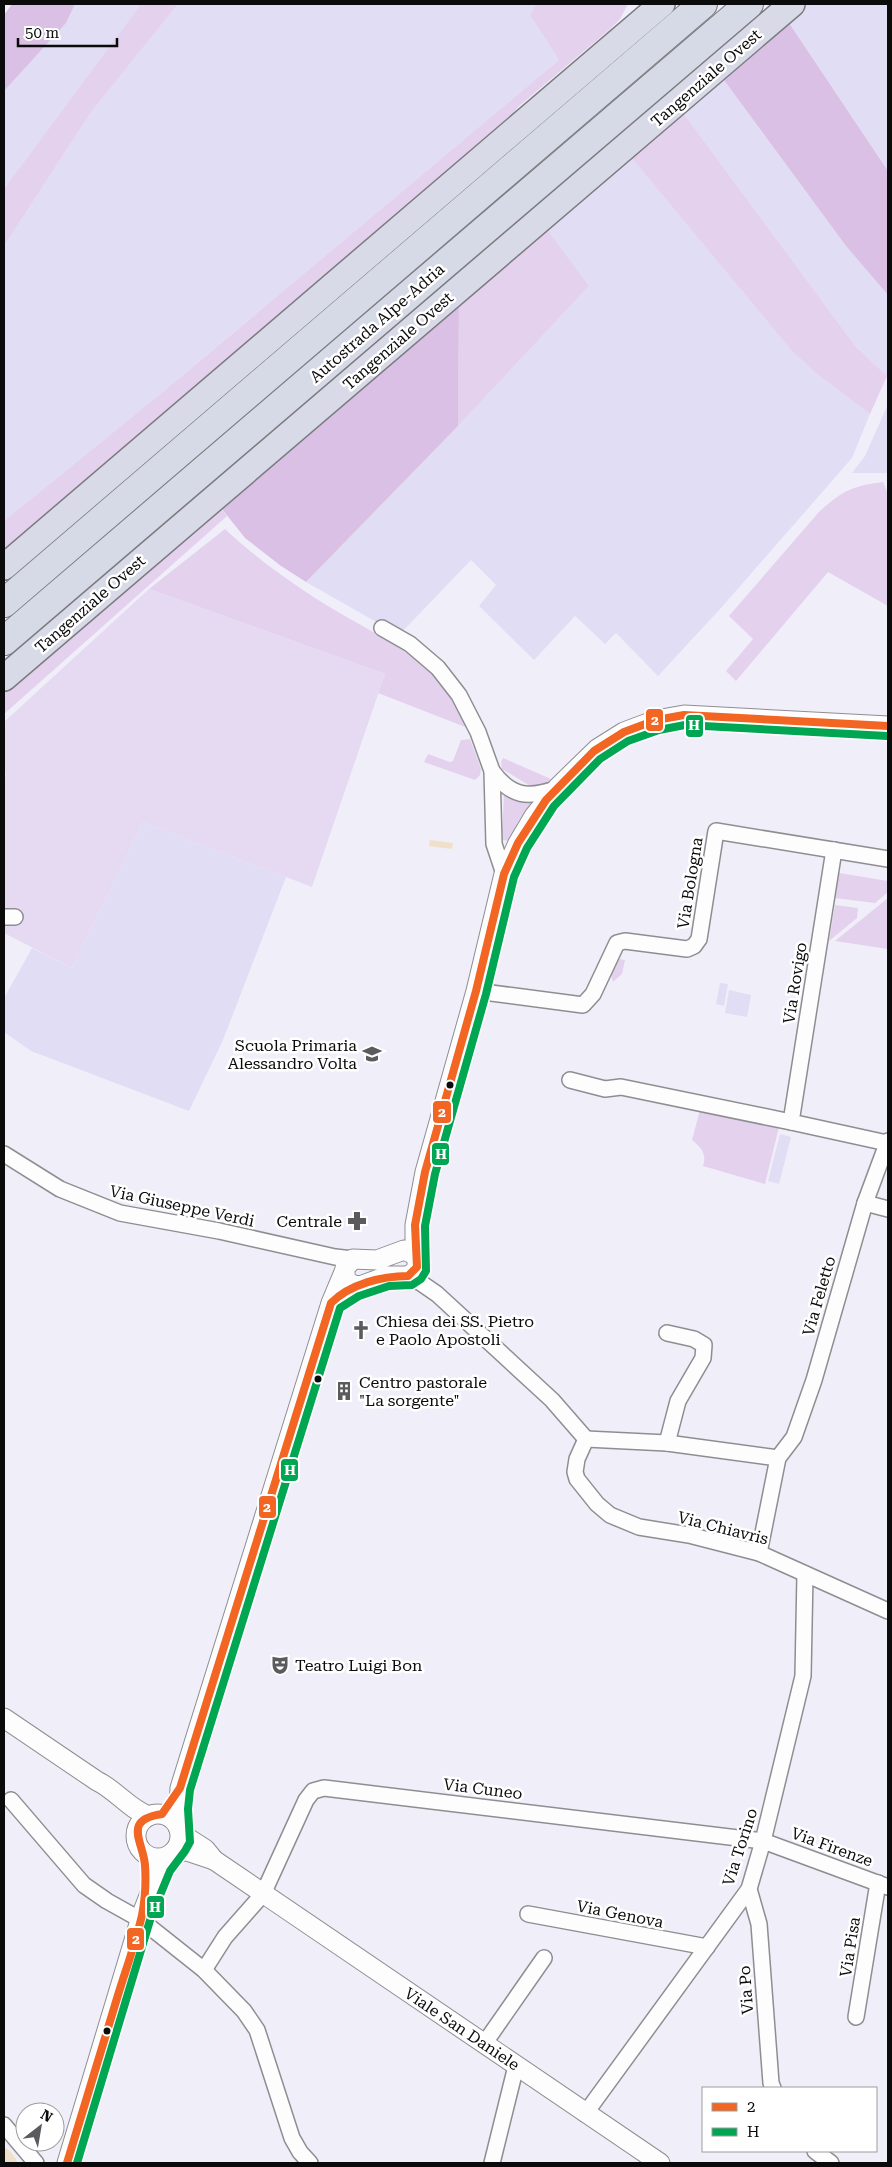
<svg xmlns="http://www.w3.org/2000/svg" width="892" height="2167" viewBox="0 0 892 2167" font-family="'Roboto Serif',serif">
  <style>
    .farmland { fill: #e1ddf4 }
    .green { fill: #e3d1ed }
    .forest { fill: #dac0e4 }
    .pitch { fill: #e6daf2 }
    .water { fill: #f0e0c9 }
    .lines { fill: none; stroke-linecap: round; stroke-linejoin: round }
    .canal { stroke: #f0e0c9; stroke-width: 14 }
    .minor-casing { stroke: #8e8e92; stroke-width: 18 }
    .tertiary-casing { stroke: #8e8e92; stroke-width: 21 }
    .trunk-casing { stroke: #7b7b7f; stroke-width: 28 }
    .motorway-casing { stroke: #7b7b7f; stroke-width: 30 }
    .minor { stroke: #fdfdfe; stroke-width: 15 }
    .tertiary { stroke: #fdfdfe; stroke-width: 19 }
    .trunk { stroke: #d8dae8; stroke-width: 25 }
    .motorway { stroke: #d6dae6; stroke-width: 28 }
    .bus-1-casing { stroke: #fff; stroke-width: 11 }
    .bus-2-casing { stroke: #fff; stroke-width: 11 }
    .bus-1 { stroke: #f26522; stroke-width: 8 }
    .bus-2 { stroke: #00a651; stroke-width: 8 }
    .bus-dot { fill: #0b0b0b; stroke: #fff; stroke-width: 2 }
    .labels { text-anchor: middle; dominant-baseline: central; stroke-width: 5; stroke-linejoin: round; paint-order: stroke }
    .street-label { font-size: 16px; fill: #0b0b0b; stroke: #fff }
    .poi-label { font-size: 16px; fill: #0b0b0b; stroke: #fff; text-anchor: start }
    .line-badge { stroke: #fff; stroke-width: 2 }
    .badge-label { font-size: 14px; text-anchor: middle; font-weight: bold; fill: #fff }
  </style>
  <rect width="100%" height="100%" fill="#f0eff9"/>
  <g class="farmland">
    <path d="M 75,4 L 141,4 L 4,189 L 4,91 L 66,23 Z"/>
    <path d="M 178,4 L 536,4 L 530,15 L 559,60 L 152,401 L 4,521 L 4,246 L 91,112 Z"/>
    <path d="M 806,4 L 888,4 L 888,171 L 787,20 Z"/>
    <path d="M 721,76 L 846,246 L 888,295 L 887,376 L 856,347 L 681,110 Z"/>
    <path d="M 629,155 L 792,351 L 817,374 L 870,414 L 852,458 L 721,608 L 658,676 L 616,633 L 605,644 L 575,616 L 534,660 L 479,606 L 496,585 L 471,560 L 399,635 L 306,582 L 458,426 L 589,286 L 544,225 Z"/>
    <path d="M 888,404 L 888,473 L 852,473 L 865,456 Z"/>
    <path d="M 143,822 L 286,877 L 223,1040 L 189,1111 L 31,1051 L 4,1032 L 4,998 L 32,948 L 72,968 Z"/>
    <path d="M 720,983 L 728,984 L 724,1006 L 716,1004 Z"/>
    <path d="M 729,990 L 751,995 L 747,1017 L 725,1013 Z"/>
    <path d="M 780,1134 L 791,1137 L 779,1184 L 768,1181 Z"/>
  </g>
  <g class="green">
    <path d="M 141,4 L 178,4 L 91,112 L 4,246 L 4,189 Z"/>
    <path d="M 536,4 L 628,4 L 620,19 L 609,30 L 518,107 L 501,130 L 4,556 L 4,521 L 158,396 L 559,60 L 530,15 Z"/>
    <path d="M 681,110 L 856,347 L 887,376 L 870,414 L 817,374 L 792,351 L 629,155 Z"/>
    <path d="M 544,225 L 589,286 L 458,426 L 459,297 Z"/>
    <path d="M 883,482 L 888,494 L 888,606 L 828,572 L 736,681 L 726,671 L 753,639 L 729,616 L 819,512 C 842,491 852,486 883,482 Z"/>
    <path d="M 218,504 L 227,516 L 4,714 L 4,688 Z"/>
    <path d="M 225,529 C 259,561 298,588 338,612 C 374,633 412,651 441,682 C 455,696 463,713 473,730 L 378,693 L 385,674 L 149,589 Z"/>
    <path d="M 470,739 L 481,769 L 480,775 L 475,780 L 424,762 L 428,754 L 450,762 L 453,761 L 461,740 Z"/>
    <path d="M 503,758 L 551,779 L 541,789 L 532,787 L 502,769 L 501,762 Z"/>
    <path d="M 504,792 L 515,799 L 533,802 L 519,820 L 509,841 L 502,840 Z"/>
    <path d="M 839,873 L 888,881 L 888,892 L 875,903 L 835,898 Z"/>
    <path d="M 888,898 L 888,949 L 835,941 Z"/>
    <path d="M 835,905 L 858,908 L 857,918 L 829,941 Z"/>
    <path d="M 619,959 L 625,960 L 622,974 L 613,982 L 611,975 Z"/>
    <path d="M 700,1110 L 779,1127 L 765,1184 L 703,1166 C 707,1154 701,1147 692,1140 Z"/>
  </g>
  <g class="forest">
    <path d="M 12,4 L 75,4 L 66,23 L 4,91 L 4,15 Z"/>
    <path d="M 787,20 L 888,171 L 888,295 L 846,246 L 721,76 Z"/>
    <path d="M 459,297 L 458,426 L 306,582 L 281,566 L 245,538 L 218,504 Z"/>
  </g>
  <path class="pitch" d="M 149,589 L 385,674 L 312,887 L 143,822 L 72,968 L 4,933 L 4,780 L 6,774 L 4,773 L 4,722 Z"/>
  <path class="water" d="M 430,840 L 453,843 L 452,849 L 429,846 Z"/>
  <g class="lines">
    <path class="canal" d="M 4,2155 L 10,2163"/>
    <g class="minor-casing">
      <g id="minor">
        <path d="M 382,628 L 410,644 L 438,668 L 459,695 L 478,732 L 492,771 L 494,844 L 504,874"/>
        <path d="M 492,771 C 511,797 528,799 558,788"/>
        <path d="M 834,850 L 791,1122 L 887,1143"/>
        <path d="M 4,917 L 15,917"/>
        <path d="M 476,991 L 583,1005 L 593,994 L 617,943 L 625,941 L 687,949 L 694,946 L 699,939 L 716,831 L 888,859"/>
        <path d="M 570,1080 L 605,1089 L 621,1087 L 791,1122"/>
        <path d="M 4,1154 L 60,1189 L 120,1213 L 219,1231 L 335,1257 L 353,1259"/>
        <path d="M 865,1203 L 888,1209"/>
        <path d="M 405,1276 L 421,1283 L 437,1294 L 552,1400 L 586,1439"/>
        <path d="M 586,1439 L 577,1459 L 575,1472 L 577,1479 L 597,1504 L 610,1515 L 639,1527 L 689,1535 L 759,1553 L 888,1611"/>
        <path d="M 586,1439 L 667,1443 L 778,1458"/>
        <path d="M 667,1443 L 678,1401 L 703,1358 L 704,1345 L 694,1339 L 667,1333"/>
        <path d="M 759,1553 L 778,1458 L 794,1437 L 814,1380 L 865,1203 L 888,1141"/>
        <path d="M 11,1800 L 84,1885 L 107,1901 L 141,1920 L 204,1970 L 244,2011 L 257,2030 L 292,2138 L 300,2152 L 310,2163"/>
        <path d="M 749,1889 L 759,1924 L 771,2083 L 773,2088"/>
        <path d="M 528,1914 L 707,1947"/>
        <path d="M 204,1970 L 225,1937 L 263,1894 L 306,1800 L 313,1791 L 324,1788 L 763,1841 L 888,1887"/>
        <path d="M 856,2017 L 878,1883"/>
        <path d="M 484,2044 L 544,1958"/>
        <path d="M 585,2114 L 749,1889 L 763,1841 L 803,1676 L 805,1574"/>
        <path d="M 4,2125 L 36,2163"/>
        <path d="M 815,2151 L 831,2163"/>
        <path d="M 492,2163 L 516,2066"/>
      </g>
    </g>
    <g class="tertiary-casing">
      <g id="tertiary">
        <path d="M 415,1255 L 404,1250 L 377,1260 L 353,1259 L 345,1268 L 345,1275 L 347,1281 L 353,1285 L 360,1286 L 387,1276 L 408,1276 L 414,1272 L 417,1267 L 417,1260 L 415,1255 L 415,1225 L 425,1172 L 476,991 L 504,874 L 518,843 L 534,816 L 558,787 L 597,749 L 624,732 L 656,720 L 684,715 L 888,726"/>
        <path d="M 4,1718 L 97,1781 C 116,1790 129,1809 149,1816"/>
        <circle cx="158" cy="1836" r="22"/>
        <path d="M 178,1827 L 180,1788 L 331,1303 L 344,1272"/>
        <path d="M 173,1852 L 187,1851 L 214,1860 L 205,1849 L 180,1833"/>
        <path d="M 214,1860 L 660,2163"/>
        <path d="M 67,2163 L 142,1914 L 159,1870 L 168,1856"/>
      </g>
    </g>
    <g class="trunk-casing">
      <g id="trunk">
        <path d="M 4,567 L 662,4"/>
        <path d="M 4,678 L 792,4"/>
      </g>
    </g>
    <g class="motorway-casing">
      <g id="motorway">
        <path d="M 4,603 L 703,4"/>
        <path d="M 4,641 L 749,4"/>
      </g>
    </g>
    <use href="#minor" class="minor"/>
    <use href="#tertiary" class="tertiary"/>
    <use href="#trunk" class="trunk"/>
    <use href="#motorway" class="motorway"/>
    <g class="bus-1-casing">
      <path id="bus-1" d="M 67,2163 C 84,2107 101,2051 118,1995 C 126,1969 136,1942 142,1915 C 145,1900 146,1880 145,1865 C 143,1841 122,1820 162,1814 L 180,1788 L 331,1303 C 350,1284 382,1276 408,1276 L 417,1267 L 415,1225 L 425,1172 L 476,991 L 504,874 L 518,843 L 546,800 L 594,751 L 624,732 L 656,720 L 684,715 L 888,726"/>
    </g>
    <g class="bus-2-casing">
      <path id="bus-2" d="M 77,2163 L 151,1917 L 170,1871 L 185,1851 L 190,1842 L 188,1809 L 190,1790 L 340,1308 L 359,1296 L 389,1286 L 412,1285 L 421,1279 L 426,1271 L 425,1226 L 435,1174 L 486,994 L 514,877 L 527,848 L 554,806 L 600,759 L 628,741 L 659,730 L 685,725 L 887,736"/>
    </g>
    <use href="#bus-1" class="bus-1"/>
    <use href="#bus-2" class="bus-2"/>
  </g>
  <defs>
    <g id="school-bare" transform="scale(1.5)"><path d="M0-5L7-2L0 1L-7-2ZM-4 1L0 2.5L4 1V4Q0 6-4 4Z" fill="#5b5b5e" stroke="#fff" stroke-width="2.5" paint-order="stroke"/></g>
    <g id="pharmacy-bare" transform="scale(1.5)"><path d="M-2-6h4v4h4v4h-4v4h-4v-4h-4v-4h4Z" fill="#5b5b5e" stroke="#fff" stroke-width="2.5" paint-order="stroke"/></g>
    <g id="church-bare" transform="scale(1.5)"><path d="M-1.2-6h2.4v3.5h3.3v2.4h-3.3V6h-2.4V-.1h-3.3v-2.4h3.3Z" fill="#5b5b5e" stroke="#fff" stroke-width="2.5" paint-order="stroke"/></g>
    <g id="building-bare" transform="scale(1.5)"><path d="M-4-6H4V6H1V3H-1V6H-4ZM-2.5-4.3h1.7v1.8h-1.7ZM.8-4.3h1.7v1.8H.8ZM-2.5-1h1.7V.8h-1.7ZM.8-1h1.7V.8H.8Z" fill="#5b5b5e" stroke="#fff" stroke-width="2.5" paint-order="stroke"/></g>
    <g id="theatre-bare" transform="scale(1.5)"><path d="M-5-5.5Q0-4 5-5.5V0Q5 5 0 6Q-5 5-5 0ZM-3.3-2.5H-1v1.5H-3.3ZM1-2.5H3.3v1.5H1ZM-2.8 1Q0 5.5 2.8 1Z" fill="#5b5b5e" stroke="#fff" stroke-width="2.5" paint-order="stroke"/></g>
  </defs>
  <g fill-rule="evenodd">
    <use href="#school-bare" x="372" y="1054"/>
    <use href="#pharmacy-bare" x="357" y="1221"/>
    <use href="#church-bare" x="361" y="1330"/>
    <use href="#building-bare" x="344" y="1391"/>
    <use href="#theatre-bare" x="280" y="1665"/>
  </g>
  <g class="bus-dot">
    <circle cx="450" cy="1085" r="4.5"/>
    <circle cx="318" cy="1379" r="4.5"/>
    <circle cx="107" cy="2031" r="4.5"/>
  </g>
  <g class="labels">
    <g class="street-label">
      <text transform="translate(706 78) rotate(-41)">Tangenziale Ovest</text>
      <text transform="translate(377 323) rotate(-41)">Autostrada Alpe-Adria</text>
      <text transform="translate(398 341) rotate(-41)">Tangenziale Ovest</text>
      <text transform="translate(90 604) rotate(-41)">Tangenziale Ovest</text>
      <text transform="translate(690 883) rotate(-81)">Via Bologna</text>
      <text transform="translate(795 983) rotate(-81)">Via Rovigo</text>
      <text transform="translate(182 1206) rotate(12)">Via Giuseppe Verdi</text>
      <text transform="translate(819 1296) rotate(-74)">Via Feletto</text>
      <text transform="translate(723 1528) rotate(14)">Via Chiavris</text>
      <text transform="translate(483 1789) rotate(7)">Via Cuneo</text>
      <text transform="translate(740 1847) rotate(-72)">Via Torino</text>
      <text transform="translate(832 1847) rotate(20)">Via Firenze</text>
      <text transform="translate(620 1914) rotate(11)">Via Genova</text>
      <text transform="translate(850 1947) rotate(-81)">Via Pisa</text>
      <text transform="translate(746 1990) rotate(-94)">Via Po</text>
      <text transform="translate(462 2029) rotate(34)">Viale San Daniele</text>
    </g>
    <g class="poi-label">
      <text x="357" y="1045" text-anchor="end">Scuola Primaria<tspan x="357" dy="18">Alessandro Volta</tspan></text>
      <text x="342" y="1221" text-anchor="end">Centrale</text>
      <text x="376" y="1321">Chiesa dei SS. Pietro<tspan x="376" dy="18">e Paolo Apostoli</tspan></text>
      <text x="359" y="1382">Centro pastorale<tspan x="359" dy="18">"La sorgente"</tspan></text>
      <text x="295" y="1665">Teatro Luigi Bon</text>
    </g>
  </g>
  <g class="line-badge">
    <rect x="645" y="708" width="19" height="24" rx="5" fill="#f26522"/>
    <rect x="685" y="714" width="19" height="24" rx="5" fill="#00a651"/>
    <rect x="432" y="1100" width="20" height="24" rx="5" fill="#f26522"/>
    <rect x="431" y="1142" width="19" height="24" rx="5" fill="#00a651"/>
    <rect x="280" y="1458" width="19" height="24" rx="5" fill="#00a651"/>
    <rect x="258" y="1495" width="19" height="24" rx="5" fill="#f26522"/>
    <rect x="146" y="1895" width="19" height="24" rx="5" fill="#00a651"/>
    <rect x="126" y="1927" width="19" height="24" rx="5" fill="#f26522"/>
  </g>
  <g class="badge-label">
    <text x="655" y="725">2</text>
    <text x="694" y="730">H</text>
    <text x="442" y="1117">2</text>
    <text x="441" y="1159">H</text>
    <text x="290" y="1475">H</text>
    <text x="267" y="1512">2</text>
    <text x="155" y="1912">H</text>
    <text x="136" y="1944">2</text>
  </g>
  <rect width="892" height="2167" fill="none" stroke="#0b0b0b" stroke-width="10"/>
  <rect x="702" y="2087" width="175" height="65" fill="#ffffff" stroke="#9d9d9d"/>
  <rect x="712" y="2103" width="25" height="8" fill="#f26522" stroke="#9d9d9d"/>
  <text x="747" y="2112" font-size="15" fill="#0b0b0b">2</text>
  <rect x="712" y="2128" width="25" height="8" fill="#00a651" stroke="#9d9d9d"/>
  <text x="747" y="2137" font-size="15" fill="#0b0b0b">H</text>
  <g transform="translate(40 2127) rotate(31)"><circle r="24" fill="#ffffff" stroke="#9d9d9d"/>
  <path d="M0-4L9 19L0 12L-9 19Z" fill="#5b5b5e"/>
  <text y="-8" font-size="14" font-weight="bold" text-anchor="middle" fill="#0b0b0b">N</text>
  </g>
  <path d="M18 38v8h99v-8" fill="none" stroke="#0b0b0b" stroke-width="2.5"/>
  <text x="25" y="38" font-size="15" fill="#0b0b0b" stroke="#ffffff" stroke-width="4" paint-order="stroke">50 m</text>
</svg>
